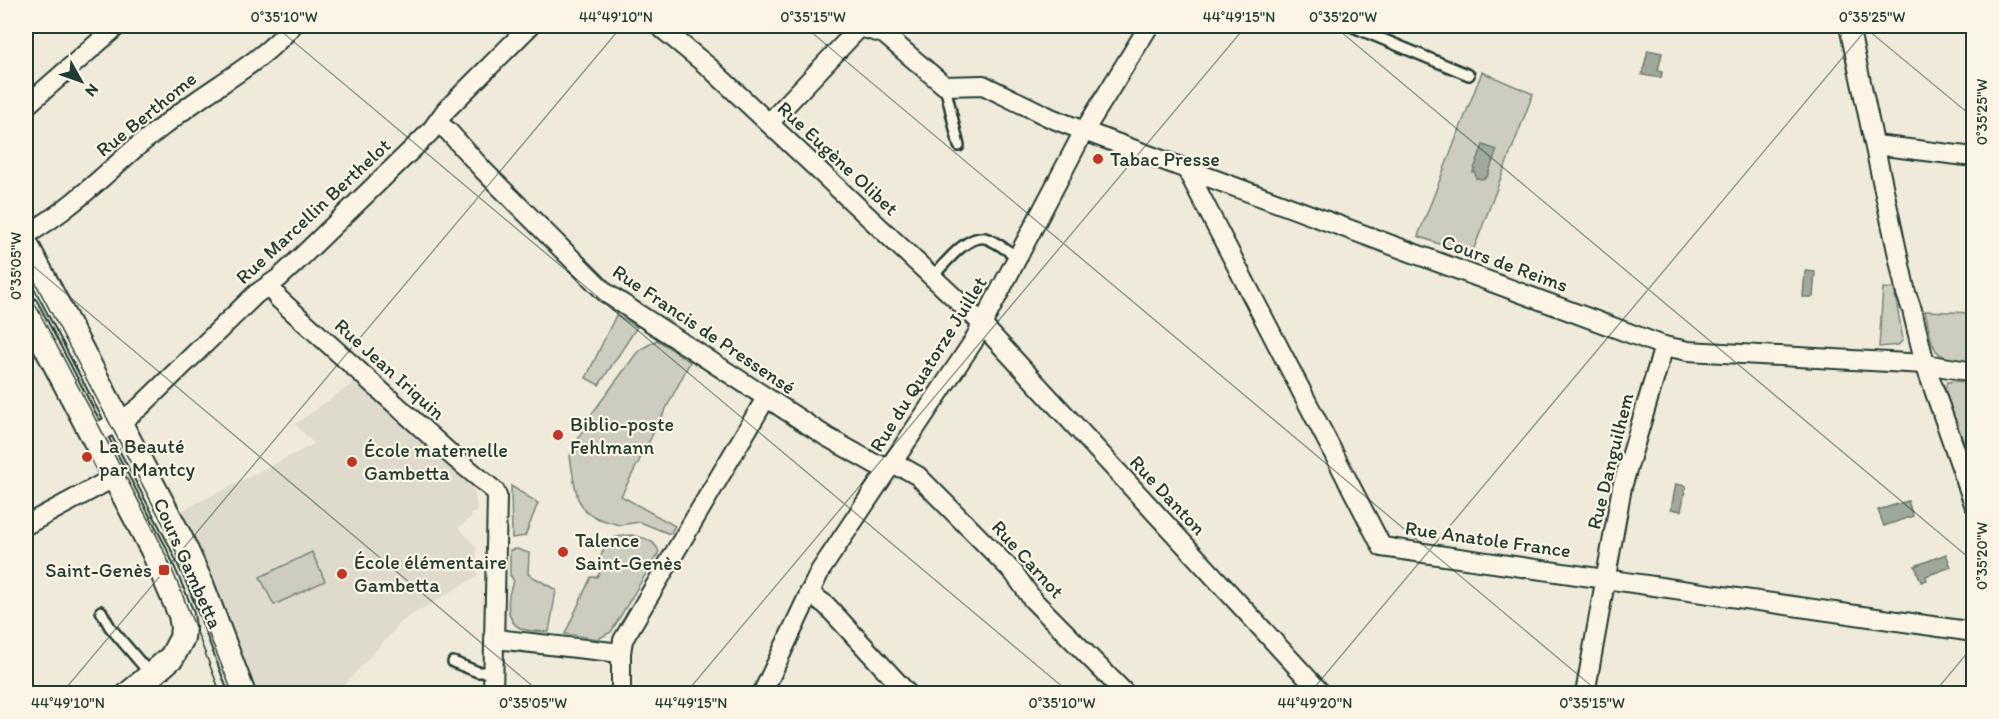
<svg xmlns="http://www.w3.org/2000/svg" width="1999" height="719" viewBox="0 0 1999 719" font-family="Itim,sans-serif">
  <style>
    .built { fill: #dedbcc }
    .green { fill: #cccdbf; stroke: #76857a; stroke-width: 1.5 }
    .water { fill: #9fa89a; stroke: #6c7d71; stroke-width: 1.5 }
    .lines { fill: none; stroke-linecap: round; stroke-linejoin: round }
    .lane-casing { stroke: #1f3d34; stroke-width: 14 }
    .street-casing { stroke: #1f3d34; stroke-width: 22 }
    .secondary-casing { stroke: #1f3d34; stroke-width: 28 }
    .lane { stroke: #fcf5e5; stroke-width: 9 }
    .street { stroke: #fcf5e5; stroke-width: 18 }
    .secondary { stroke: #fcf5e5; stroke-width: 24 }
    .tram { stroke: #1f3d34; stroke-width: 1.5 }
    .ticks { fill: none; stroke: #1f3d34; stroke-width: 1.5; stroke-opacity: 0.45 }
    .poi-dot { fill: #c8321e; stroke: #fcf5e5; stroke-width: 2 }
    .labels { text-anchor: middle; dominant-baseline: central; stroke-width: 4.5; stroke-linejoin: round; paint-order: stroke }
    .street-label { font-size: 20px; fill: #1f3d34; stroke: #fcf5e5 }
    .poi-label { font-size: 20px; fill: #1f3d34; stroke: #fcf5e5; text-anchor: start }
    .neatline { fill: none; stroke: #1f3d34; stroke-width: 2 }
    .ticks-label { font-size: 15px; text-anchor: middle; fill: #1f3d34 }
  </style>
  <rect width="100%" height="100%" fill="#efeada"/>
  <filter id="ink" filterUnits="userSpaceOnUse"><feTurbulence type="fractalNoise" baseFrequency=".0167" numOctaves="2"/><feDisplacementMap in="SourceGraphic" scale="12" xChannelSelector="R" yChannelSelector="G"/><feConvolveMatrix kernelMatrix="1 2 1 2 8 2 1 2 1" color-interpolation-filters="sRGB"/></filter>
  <g filter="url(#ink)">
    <path class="built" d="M 355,382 L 469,484 L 475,495 L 477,513 L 471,513 L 471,517 L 459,528 L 476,547 L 477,576 L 402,621 L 340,690 L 331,694 L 255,693 L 177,513 L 314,444 L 295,424 Z"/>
    <g class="green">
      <path d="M 1482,72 L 1533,94 L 1471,256 L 1418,236 Z"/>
      <path d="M 1883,288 L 1894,289 L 1903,340 L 1898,345 L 1879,347 Z"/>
      <path d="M 1925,311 L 1973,313 L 1973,363 C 1928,357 1935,352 1925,311 Z"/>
      <path d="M 616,315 L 637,327 L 599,385 L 586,378 Z"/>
      <path d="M 657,340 L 690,362 L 621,496 L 675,526 L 670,534 L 640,522 L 619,525 L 599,519 L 586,512 L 578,499 L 574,482 L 570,456 L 588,419 L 636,354 L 641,349 Z"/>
      <path d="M 1957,381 L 1973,385 L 1973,484 L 1945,389 L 1947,382 Z"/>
      <path d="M 511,486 L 538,503 L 525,536 L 512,538 Z"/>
      <path d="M 632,535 C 644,538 654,539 659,552 L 611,632 L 598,639 L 565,634 L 591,577 L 597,577 L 602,568 L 599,560 C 607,540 610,536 632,535 Z"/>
      <path d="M 517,549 L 529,553 L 528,574 L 556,590 L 549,632 C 540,631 528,632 520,628 C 504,620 507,594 514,581 L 510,575 L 510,550 Z"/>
      <path d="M 312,552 L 325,581 L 274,605 L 260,577 Z"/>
    </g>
    <g class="water">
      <path d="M 1648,50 L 1662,53 L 1658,71 L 1662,72 L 1661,78 L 1642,75 Z"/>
      <path d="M 1483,145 L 1497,150 L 1487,177 L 1482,179 L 1476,178 L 1475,172 L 1473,172 Z"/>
      <path d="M 1805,271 L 1815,272 L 1813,297 L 1803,297 Z"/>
      <path d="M 1676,484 L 1686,486 L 1681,511 L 1671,509 Z"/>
      <path d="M 1908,501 L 1913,516 L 1884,526 L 1878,510 Z"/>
      <path d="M 1946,554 L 1951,567 L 1926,576 L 1927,580 L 1921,582 L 1915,566 Z"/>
    </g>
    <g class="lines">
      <g class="lane-casing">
        <g id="lane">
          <path d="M 1351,26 L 1469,75"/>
          <path d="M 945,86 L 959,146"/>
          <path d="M 932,277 C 944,265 967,234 985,238 C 996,241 1009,252 1019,258"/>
          <path d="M 101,611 L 110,627 L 151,675"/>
          <path d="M 453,662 L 478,672 L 493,672"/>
        </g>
      </g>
      <g class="street-casing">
        <g id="street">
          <path d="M 659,26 L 710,68 L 975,317 L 1322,694"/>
          <path d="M 1849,26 L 1906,293 L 1912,310 L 1925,364 L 1974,504"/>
          <path d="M 26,106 L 117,26"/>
          <path d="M 437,123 L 448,131 L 484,171 L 606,293 L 827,437 L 875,464 L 904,468 L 918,476 L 1014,573 L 1033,600 L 1126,694"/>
          <path d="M 769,123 L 860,27 L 884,34 L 945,86 L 983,85 L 1051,118 L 1084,131 L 1664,346 L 1688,351 L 1925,364 L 1974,372"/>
          <path d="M 1876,145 L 1974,157"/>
          <path d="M 1186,168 L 1382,547 L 1974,632"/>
          <path d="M 26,235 C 66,212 98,181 133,150 C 147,138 162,127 176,116 C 215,85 260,64 292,26"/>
          <path d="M 269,285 L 279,299 L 456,459 L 495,491 L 497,496 L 493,694"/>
          <path d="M 93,435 L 127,417 L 140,407 L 256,294 L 279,278 L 293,265 L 430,132 L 446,110 L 530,26"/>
          <path d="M 26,525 L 115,477"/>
          <path d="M 809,593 L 826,605 L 908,694"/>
          <path d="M 496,639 L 621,653 L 621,694"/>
          <path d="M 621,653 L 623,640 L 766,398"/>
          <path d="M 762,694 L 820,571 L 973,342 L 1084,131 L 1149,26"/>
          <path d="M 1585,694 L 1622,487 L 1664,346"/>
        </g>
      </g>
      <g class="secondary-casing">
        <g id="secondary">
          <path d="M 26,245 L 180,538 L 201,584 L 243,694"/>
          <path d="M 26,308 L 153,550 L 181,615 L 183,627 L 182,638 L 172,657 L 129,694"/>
        </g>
      </g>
      <use href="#lane" class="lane"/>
      <use href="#street" class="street"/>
      <use href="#secondary" class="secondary"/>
      <g class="tram">
        <path d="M 26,265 L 170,537 L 233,694"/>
        <path d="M 26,287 L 160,542 L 181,591 L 221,694"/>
      </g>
    </g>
  </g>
  <path class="ticks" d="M 275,26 L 1071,694M 804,26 L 1601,694M 1334,26 L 1974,562M 1863,26 L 1974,118M 26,260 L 542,694M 61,694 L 622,26M 685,694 L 1246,26M 1309,694 L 1869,26M 1933,694 L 1974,645"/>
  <g class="poi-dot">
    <circle cx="1098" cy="159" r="6"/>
    <circle cx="558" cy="435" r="6"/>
    <circle cx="87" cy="457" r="6"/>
    <circle cx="352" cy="462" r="6"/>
    <circle cx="563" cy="552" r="6"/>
    <rect x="158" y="564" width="12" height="12" rx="3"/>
    <circle cx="342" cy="574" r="6"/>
  </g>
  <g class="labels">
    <g class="street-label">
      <text transform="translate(146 114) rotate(-39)">Rue Berthome</text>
      <text transform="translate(838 158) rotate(43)">Rue Eugène Olibet</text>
      <text transform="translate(313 211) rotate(-43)">Rue Marcellin Berthelot</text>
      <text transform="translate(1505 263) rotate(20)">Cours de Reims</text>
      <text transform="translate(704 329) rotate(34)">Rue Francis de Pressensé</text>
      <text transform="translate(928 364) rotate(-58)">Rue du Quatorze Juillet</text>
      <text transform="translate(390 369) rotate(42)">Rue Jean Iriquin</text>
      <text transform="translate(1610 461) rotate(-76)">Rue Danguilhem</text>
      <text transform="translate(1168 495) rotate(47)">Rue Danton</text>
      <text transform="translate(1488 539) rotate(8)">Rue Anatole France</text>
      <text transform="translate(1028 559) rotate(48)">Rue Carnot</text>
      <text transform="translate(188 563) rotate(66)">Cours Gambetta</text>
    </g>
    <g class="poi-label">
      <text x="1110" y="159">Tabac Presse</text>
      <text x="570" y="424">Biblio-poste<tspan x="570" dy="23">Fehlmann</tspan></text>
      <text x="99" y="446">La Beauté<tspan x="99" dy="23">par Mantcy</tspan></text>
      <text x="364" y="450">École maternelle<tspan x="364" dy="23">Gambetta</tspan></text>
      <text x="575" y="540">Talence<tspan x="575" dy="23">Saint-Genès</tspan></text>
      <text x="354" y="562">École élémentaire<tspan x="354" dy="23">Gambetta</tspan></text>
      <text x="152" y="570" text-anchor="end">Saint-Genès</text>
    </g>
  </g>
  <rect width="1999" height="719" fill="none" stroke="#fcf5e5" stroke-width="66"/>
  <g transform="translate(81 81) rotate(130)" stroke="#fcf5e5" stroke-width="4.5" paint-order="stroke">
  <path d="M0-4.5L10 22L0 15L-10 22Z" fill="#1f3d34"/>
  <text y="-9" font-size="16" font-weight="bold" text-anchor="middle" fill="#1f3d34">N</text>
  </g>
  <rect x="33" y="33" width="1933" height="653" class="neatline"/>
  <g class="ticks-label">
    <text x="284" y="22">0°35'10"W</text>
    <text x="616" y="22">44°49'10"N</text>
    <text x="813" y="22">0°35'15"W</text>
    <text x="1239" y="22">44°49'15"N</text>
    <text x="1343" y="22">0°35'20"W</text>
    <text x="1872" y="22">0°35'25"W</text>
    <text transform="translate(1982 112) rotate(-90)" y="5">0°35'25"W</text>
    <text transform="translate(16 266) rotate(-90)" y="5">0°35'05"W</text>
    <text transform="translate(1982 556) rotate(-90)" y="5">0°35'20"W</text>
    <text x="68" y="708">44°49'10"N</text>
    <text x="533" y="708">0°35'05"W</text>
    <text x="691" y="708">44°49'15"N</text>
    <text x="1062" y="708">0°35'10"W</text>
    <text x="1315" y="708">44°49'20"N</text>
    <text x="1592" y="708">0°35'15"W</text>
  </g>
</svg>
